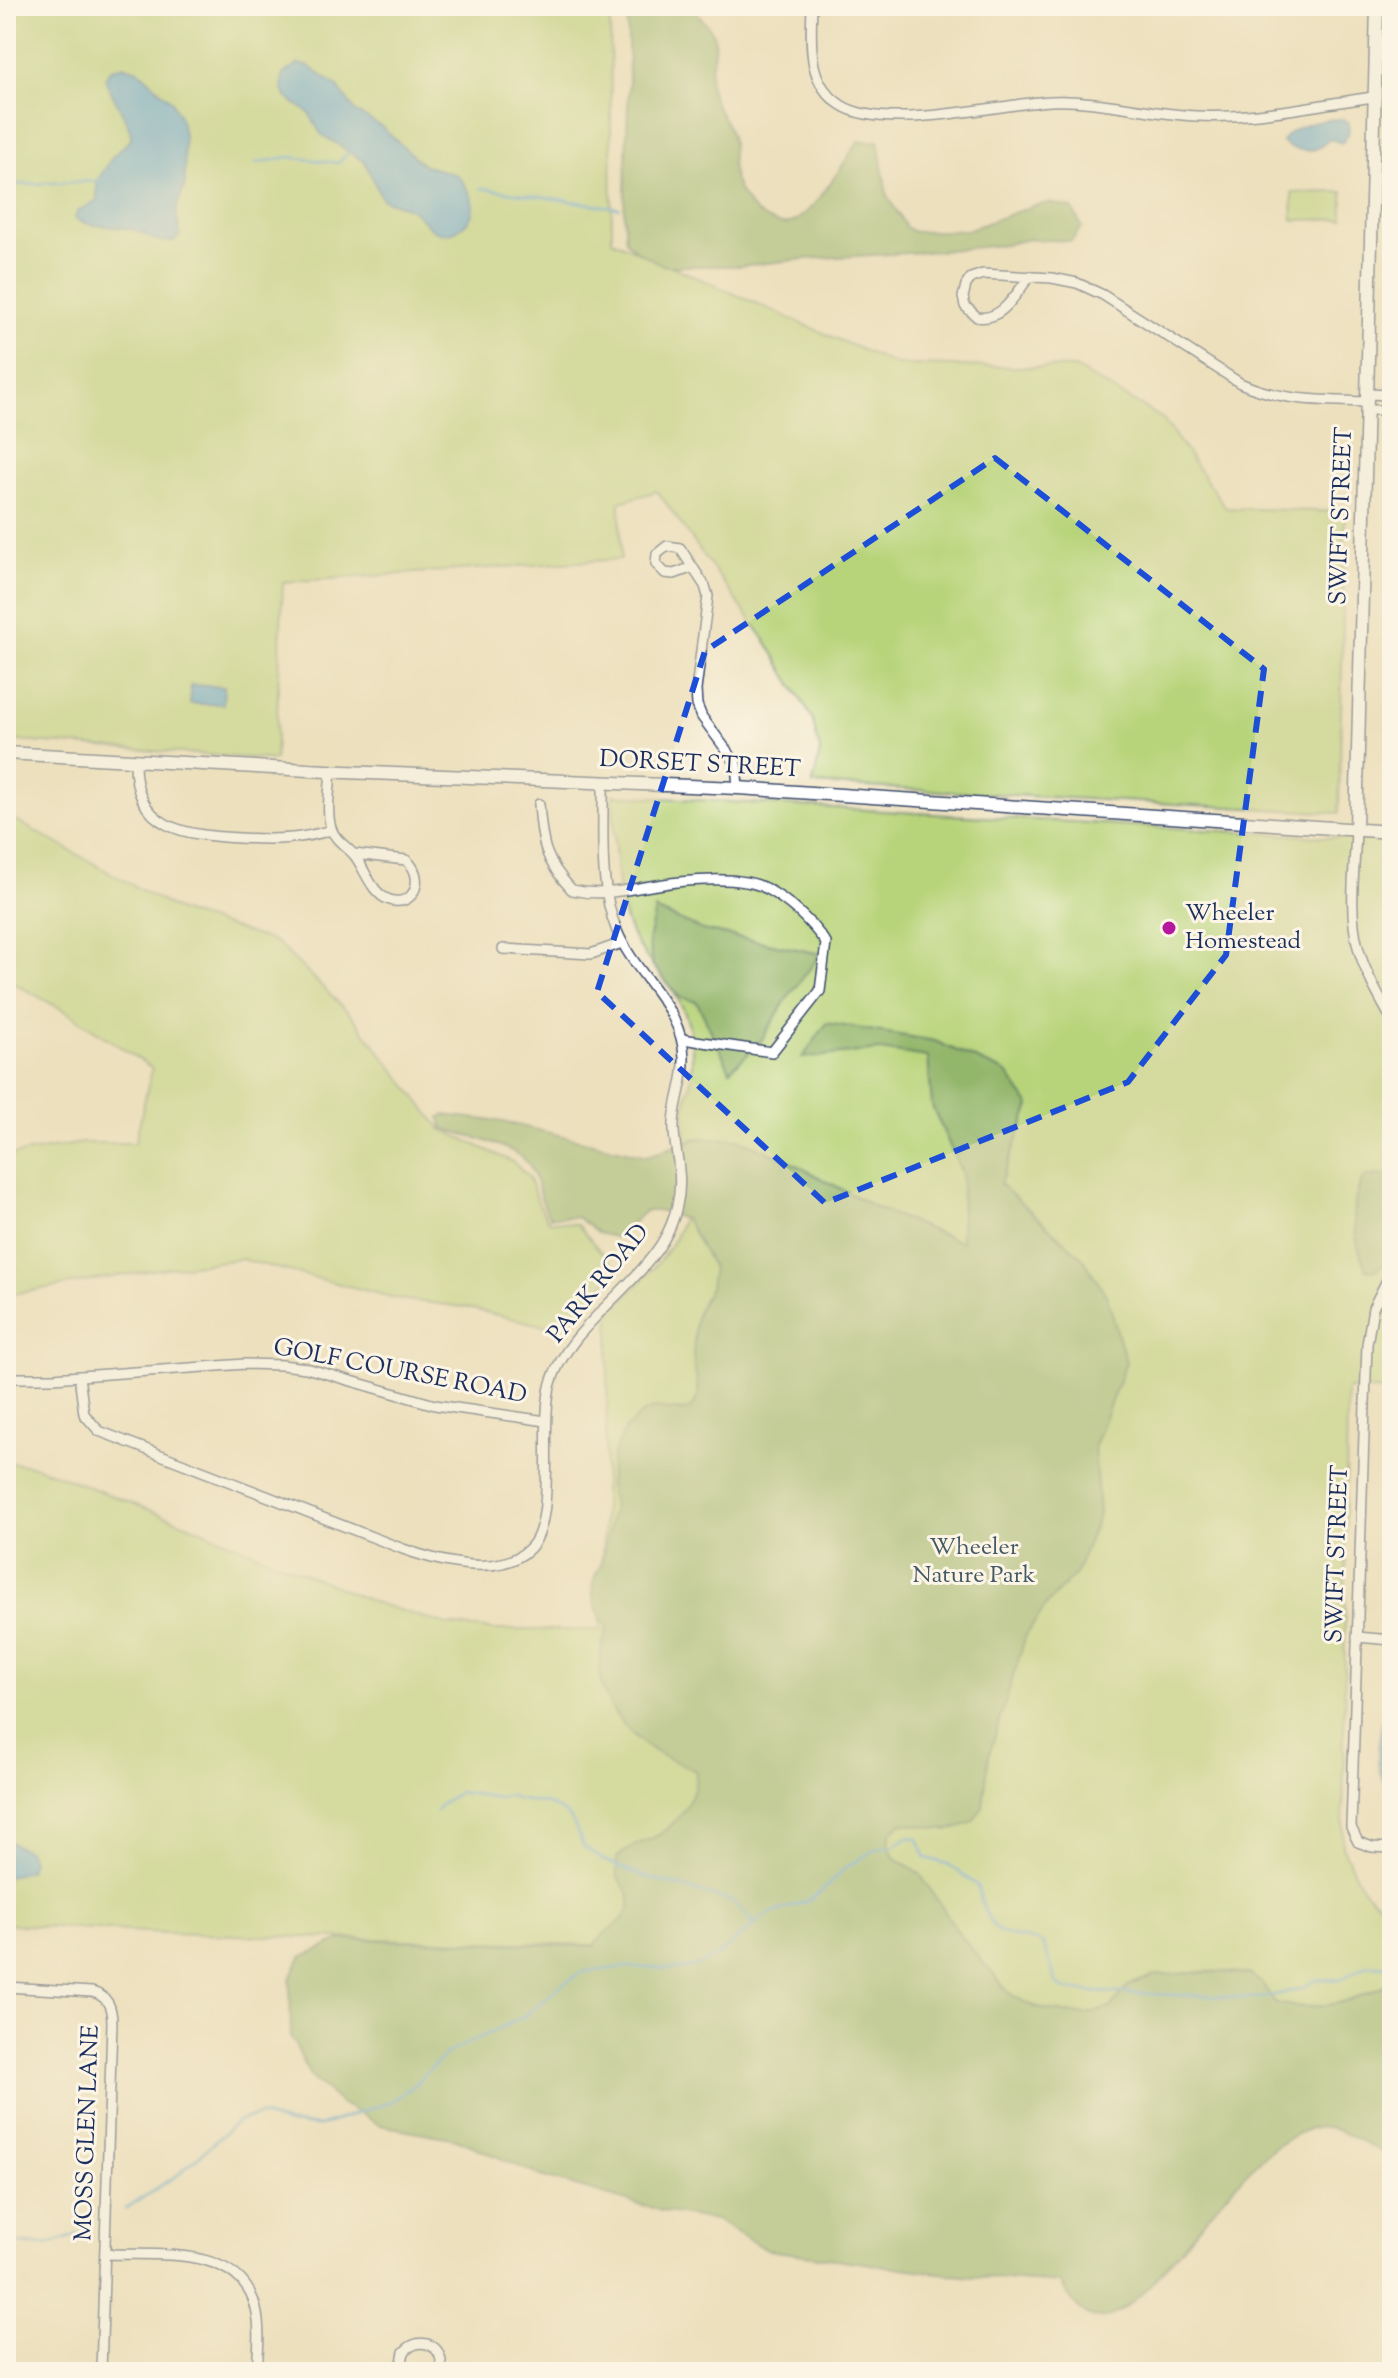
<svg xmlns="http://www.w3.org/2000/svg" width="1398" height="2378" viewBox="0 0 1398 2378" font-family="'Sorts Mill Goudy',serif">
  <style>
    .green { fill: #b8d47a; stroke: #6a826c; stroke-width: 2 }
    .forest { fill: #92b66a; stroke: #567264; stroke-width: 2 }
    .water { fill: #57a3cf; stroke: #396996; stroke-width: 2 }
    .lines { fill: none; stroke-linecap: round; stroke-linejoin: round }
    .stream { stroke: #57a3cf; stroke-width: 3 }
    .minor-casing { stroke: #3a4a6c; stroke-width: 12 }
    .tertiary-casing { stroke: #3a4a6c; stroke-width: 15 }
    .minor { stroke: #fff; stroke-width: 9 }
    .tertiary { stroke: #fff; stroke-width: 12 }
    .marked { fill: none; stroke: #1d4ed8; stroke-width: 6; stroke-dasharray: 16 10; stroke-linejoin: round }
    .poi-dot { fill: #b5179e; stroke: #fcf5e5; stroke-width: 3 }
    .labels { text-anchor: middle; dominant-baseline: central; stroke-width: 6; stroke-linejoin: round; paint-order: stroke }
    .street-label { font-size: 24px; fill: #1b2f5e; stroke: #fcf5e5 }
    .poi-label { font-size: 24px; fill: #1b2f5e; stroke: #fcf5e5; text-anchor: start }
    .park-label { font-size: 24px; fill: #425865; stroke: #fcf5e5 }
  </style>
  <rect width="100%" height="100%" fill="#fcf5e5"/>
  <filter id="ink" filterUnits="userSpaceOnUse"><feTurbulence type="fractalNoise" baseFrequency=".0125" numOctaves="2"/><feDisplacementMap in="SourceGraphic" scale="16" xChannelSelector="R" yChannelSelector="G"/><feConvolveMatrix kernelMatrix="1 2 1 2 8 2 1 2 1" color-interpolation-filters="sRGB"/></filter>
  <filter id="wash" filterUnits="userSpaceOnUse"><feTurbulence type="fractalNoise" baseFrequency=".006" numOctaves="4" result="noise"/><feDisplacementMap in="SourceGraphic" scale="32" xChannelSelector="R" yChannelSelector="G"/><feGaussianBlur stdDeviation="1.8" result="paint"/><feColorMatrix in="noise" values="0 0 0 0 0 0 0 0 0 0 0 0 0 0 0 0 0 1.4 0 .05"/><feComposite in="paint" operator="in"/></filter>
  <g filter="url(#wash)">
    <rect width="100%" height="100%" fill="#ece0bd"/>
    <g class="green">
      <path d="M 6,6 L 610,6 L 612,240 L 896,365 L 1075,368 L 1163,419 L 1226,508 L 1345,512 L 1339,813 L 813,784 L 820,751 L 812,718 L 768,644 L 657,491 L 620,502 L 621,559 L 283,582 L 275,760 L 6,740 Z"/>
      <path d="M 1343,192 L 1343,219 L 1293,220 L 1292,193 Z"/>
      <path d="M 613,795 L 1392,841 L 1392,1391 L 1347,1389 L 1343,1847 C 1353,1872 1364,1902 1392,1908 L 1392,1983 C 1350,2001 1321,2014 1275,2003 C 1268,1993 1262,1982 1251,1976 C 1234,1966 1147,1974 1130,1985 C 1122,1990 1118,2003 1109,2008 C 1085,2022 1030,2010 1009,1993 C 997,1984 987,1968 977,1956 L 164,1933 L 6,1924 L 6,1462 L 37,1467 L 194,1527 L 373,1602 L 447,1625 L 495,1630 L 600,1630 L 610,1313 C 633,1288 666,1261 679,1229 C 691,1199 684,1143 685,1109 C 685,1098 690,1089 691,1079 C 693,1061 693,1036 687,1019 C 677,987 650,967 634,939 C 613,902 615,837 613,795 Z"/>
      <path d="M 6,815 L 179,911 L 276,942 L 352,1016 L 441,1129 L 513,1162 L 528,1176 L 540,1207 L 549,1221 L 577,1224 L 613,1266 L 610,1277 L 579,1315 L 545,1326 L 463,1307 L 399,1299 L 241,1259 L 160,1269 L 6,1295 L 6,1156 L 82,1143 L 135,1143 L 152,1068 L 67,1012 L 6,979 Z"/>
    </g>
    <g class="forest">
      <path d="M 627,6 L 693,6 C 698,17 711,26 714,36 C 717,54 708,69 710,85 C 712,109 729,119 732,141 C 733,149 731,158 732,166 C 734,187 746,206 763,217 C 770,221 778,225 787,224 C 812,219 844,161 859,141 L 878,141 L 887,195 L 906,227 L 914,232 L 968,230 L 1032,206 L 1050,203 L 1072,208 L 1082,227 L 1071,241 L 1029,239 L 1003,245 L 925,252 L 804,259 L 740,266 L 665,266 L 636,251 L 626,241 L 624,216 L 629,79 Z"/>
      <path d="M 655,910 L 703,930 L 821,954 L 786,1000 L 759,1044 L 730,1070 L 697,1002 L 679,997 L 653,966 L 648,941 Z"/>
      <path d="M 827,1023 L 935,1041 L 1007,1073 L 1030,1106 L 1000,1184 L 1083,1258 L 1107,1297 L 1126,1362 L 1094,1446 L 1099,1514 L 1076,1573 L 1048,1603 L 1026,1635 L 989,1755 L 983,1807 L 972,1823 L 949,1830 L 902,1823 L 891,1832 L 889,1846 L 894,1857 L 920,1874 L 961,1936 L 1009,1993 L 1032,2006 L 1064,2013 L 1087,2014 L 1110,2008 L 1129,1985 L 1156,1975 L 1218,1972 L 1249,1974 L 1262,1983 L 1275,2003 C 1321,2014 1350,2001 1392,1983 L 1392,2157 C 1380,2151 1336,2127 1326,2127 C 1242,2125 1147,2335 1093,2317 C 1077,2312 1069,2296 1060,2283 L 962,2276 L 767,2250 L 715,2220 L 662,2211 L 541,2176 L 457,2139 L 380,2125 L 339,2102 L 310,2076 L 291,2036 L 290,1980 L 301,1957 L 343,1939 L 594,1946 C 603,1927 633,1922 630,1899 C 629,1889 621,1886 618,1877 C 616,1873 617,1864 617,1858 C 635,1840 653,1842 667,1829 C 683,1815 697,1793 696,1772 C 684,1763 670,1761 657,1753 C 627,1735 597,1700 600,1663 C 600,1651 605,1638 607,1626 C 594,1610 586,1585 600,1567 L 613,1507 L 609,1485 L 613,1455 L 625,1429 L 643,1413 L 655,1408 L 684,1411 L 693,1406 L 699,1395 L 693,1357 L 696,1315 L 710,1287 L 713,1268 L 686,1220 L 662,1211 L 645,1211 L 617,1238 L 598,1233 L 577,1217 L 550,1217 C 538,1200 539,1181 529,1165 C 515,1144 466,1137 443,1128 L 440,1117 L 445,1115 L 504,1122 L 647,1156 L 698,1138 L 738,1139 L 787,1160 L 877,1208 L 961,1242 L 962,1173 L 932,1106 L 928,1057 L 880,1050 L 802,1058 Z"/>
      <path d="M 1378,1175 L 1392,1175 L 1392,1259 L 1375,1270 L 1366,1269 C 1354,1242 1348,1204 1364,1177 Z"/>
    </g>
    <g class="water">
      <path d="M 298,64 L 308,66 L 338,87 L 356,112 L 382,127 L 423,165 L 457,175 C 473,192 482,214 460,228 C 455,232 448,234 442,233 C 428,231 422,216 412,210 C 403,205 392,203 382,199 L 365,162 L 321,134 L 309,113 L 286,97 L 282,87 L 283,74 Z"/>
      <path d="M 125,66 L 138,70 L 171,100 L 181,120 L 184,135 L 185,184 L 176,210 L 180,235 L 174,241 C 152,245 149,233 131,229 C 117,226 84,227 75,218 L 77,212 L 97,200 L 97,181 L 113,156 L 131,139 C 133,126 110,95 105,78 L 111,69 Z"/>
      <path d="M 1342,119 L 1348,122 C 1350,130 1348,138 1341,143 L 1330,139 C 1325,142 1322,146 1318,148 C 1308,153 1289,150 1282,142 C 1290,125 1324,119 1342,119 Z"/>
      <path d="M 191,685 L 224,687 L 223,704 L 190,704 Z"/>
      <path d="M 1392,1712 L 1392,1785 L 1384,1782 C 1374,1764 1379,1740 1383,1720 Z"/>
      <path d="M 6,1840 L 29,1852 L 32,1861 L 29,1871 L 6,1877 Z"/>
    </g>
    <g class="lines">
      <g class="stream">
        <path d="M 256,163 L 289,157 L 338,163 L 349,152"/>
        <path d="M 6,185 L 100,181"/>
        <path d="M 481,188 L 619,208"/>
        <path d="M 436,1811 L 441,1804 L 459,1792 L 499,1798 L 509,1795 L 516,1799 L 548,1804 L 564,1812 L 574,1824 L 584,1847 L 603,1860 L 643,1876 L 732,1901 L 755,1923"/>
        <path d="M 125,2209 L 179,2174 L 239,2120 L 260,2115 L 289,2124 L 320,2126 L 391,2102 L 413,2086 L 446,2054 L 523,2017 L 563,1984 L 583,1972 L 625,1967 L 683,1969 L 696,1966 L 717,1956 L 766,1915 L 808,1901 L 821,1892 L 845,1868 L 878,1848 L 893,1847 L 908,1837 L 918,1839 L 926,1858 L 948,1864 L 977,1885 C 983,1906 987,1931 1011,1936 C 1023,1939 1033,1938 1043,1944 L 1057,1984 L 1065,1989 L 1092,1992 L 1263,1998 L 1300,1989 L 1316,1980 L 1341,1979 L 1367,1965 L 1392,1966"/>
        <path d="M 6,2240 C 40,2250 55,2244 86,2231"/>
      </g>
    </g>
  </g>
  <g filter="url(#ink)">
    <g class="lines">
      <g class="minor-casing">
        <g id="minor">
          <path d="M 812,6 C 811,42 806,83 841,105 C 884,133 998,104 1051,101 C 1100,99 1148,114 1197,116 C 1255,119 1315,105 1373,97"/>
          <path d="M 1030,276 C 1016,293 1002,322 977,317 L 965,306 L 963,297 L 966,285 L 971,278 L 983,274 L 1052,278 L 1077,283 L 1103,295 L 1240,383 C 1283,402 1321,400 1367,402"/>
          <path d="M 1367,394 L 1392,395"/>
          <path d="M 1367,410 L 1392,410"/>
          <path d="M 693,567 L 674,574 L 665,573 L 656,564 L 657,554 L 667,546 L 680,548 L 705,586 L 708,596 L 696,690 L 697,705 L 702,717 L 736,763 L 738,788"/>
          <path d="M 135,761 C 134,830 185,835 239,838 C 272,840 300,840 331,830"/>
          <path d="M 331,771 C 330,789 326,811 331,828 C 335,841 347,846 355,856 C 365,869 372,895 390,900 C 415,908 426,876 406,860 L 354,854"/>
          <path d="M 539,804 C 542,844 544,860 572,890 C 602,897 628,889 657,885 C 685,880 743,875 767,889 C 790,902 811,922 826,943 L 820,991 L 772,1052 L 682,1039"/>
          <path d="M 1356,829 C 1355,867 1348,910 1358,947 C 1365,973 1379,997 1392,1020"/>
          <path d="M 503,949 L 591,954 L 622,943"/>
          <path d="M 1392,1270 L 1373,1308 L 1367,1344 L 1351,1827 L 1358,1842 L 1372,1847 L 1392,1848"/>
          <path d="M 79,1376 L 84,1414 L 99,1431 L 403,1549 C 437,1561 500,1579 530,1548 C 558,1520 539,1425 551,1383 C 566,1331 635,1288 663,1241 C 675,1221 682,1195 679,1171 C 678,1155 673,1140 674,1123 C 675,1101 685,1080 684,1058 C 683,1007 635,976 617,931 C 598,885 604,831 603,782"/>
          <path d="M 6,1378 L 53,1378 L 245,1364 L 282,1365 L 306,1368 L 435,1405 L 546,1421"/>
          <path d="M 1357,1637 L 1392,1640"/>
          <path d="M 6,1987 L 92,1992 C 108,1996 112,2007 112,2023 L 101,2372"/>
          <path d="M 105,2254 C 156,2256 241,2244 256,2309 C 261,2330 258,2352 257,2372"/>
          <path d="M 400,2372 L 404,2352 C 421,2333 447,2347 440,2372"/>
        </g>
      </g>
      <g class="tertiary-casing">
        <g id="tertiary">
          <path d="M 6,753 L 345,772 L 738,788 L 1392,832"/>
          <path d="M 1356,829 L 1377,6"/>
        </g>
      </g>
      <use href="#minor" class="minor"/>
      <use href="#tertiary" class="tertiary"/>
    </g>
  </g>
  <path d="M0 0H1398V2378H0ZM 995,458 L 1264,669 L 1226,955 L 1128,1082 L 825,1203 L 597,992 L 705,651 Z" fill="#ece0bd" fill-opacity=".55" fill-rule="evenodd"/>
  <path class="marked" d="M 995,458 L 1264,669 L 1226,955 L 1128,1082 L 825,1203 L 597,992 L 705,651 Z"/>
  <circle class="poi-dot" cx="1169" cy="928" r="8"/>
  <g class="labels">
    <g class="street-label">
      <text transform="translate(1342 516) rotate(-88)">SWIFT STREET</text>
      <text transform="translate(700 765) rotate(3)">DORSET STREET</text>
      <text transform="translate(599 1284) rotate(-51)">PARK ROAD</text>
      <text transform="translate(400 1372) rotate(11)">GOLF COURSE ROAD</text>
      <text transform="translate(1338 1554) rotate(-88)">SWIFT STREET</text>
      <text transform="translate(88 2133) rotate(-88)">MOSS GLEN LANE</text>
    </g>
    <g class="poi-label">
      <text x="1185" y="914">Wheeler<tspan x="1185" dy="28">Homestead</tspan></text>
    </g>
    <g class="park-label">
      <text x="974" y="1548">Wheeler<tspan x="974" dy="28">Nature Park</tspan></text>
    </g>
  </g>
  <rect width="1398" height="2378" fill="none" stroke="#fcf5e5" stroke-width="32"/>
</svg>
